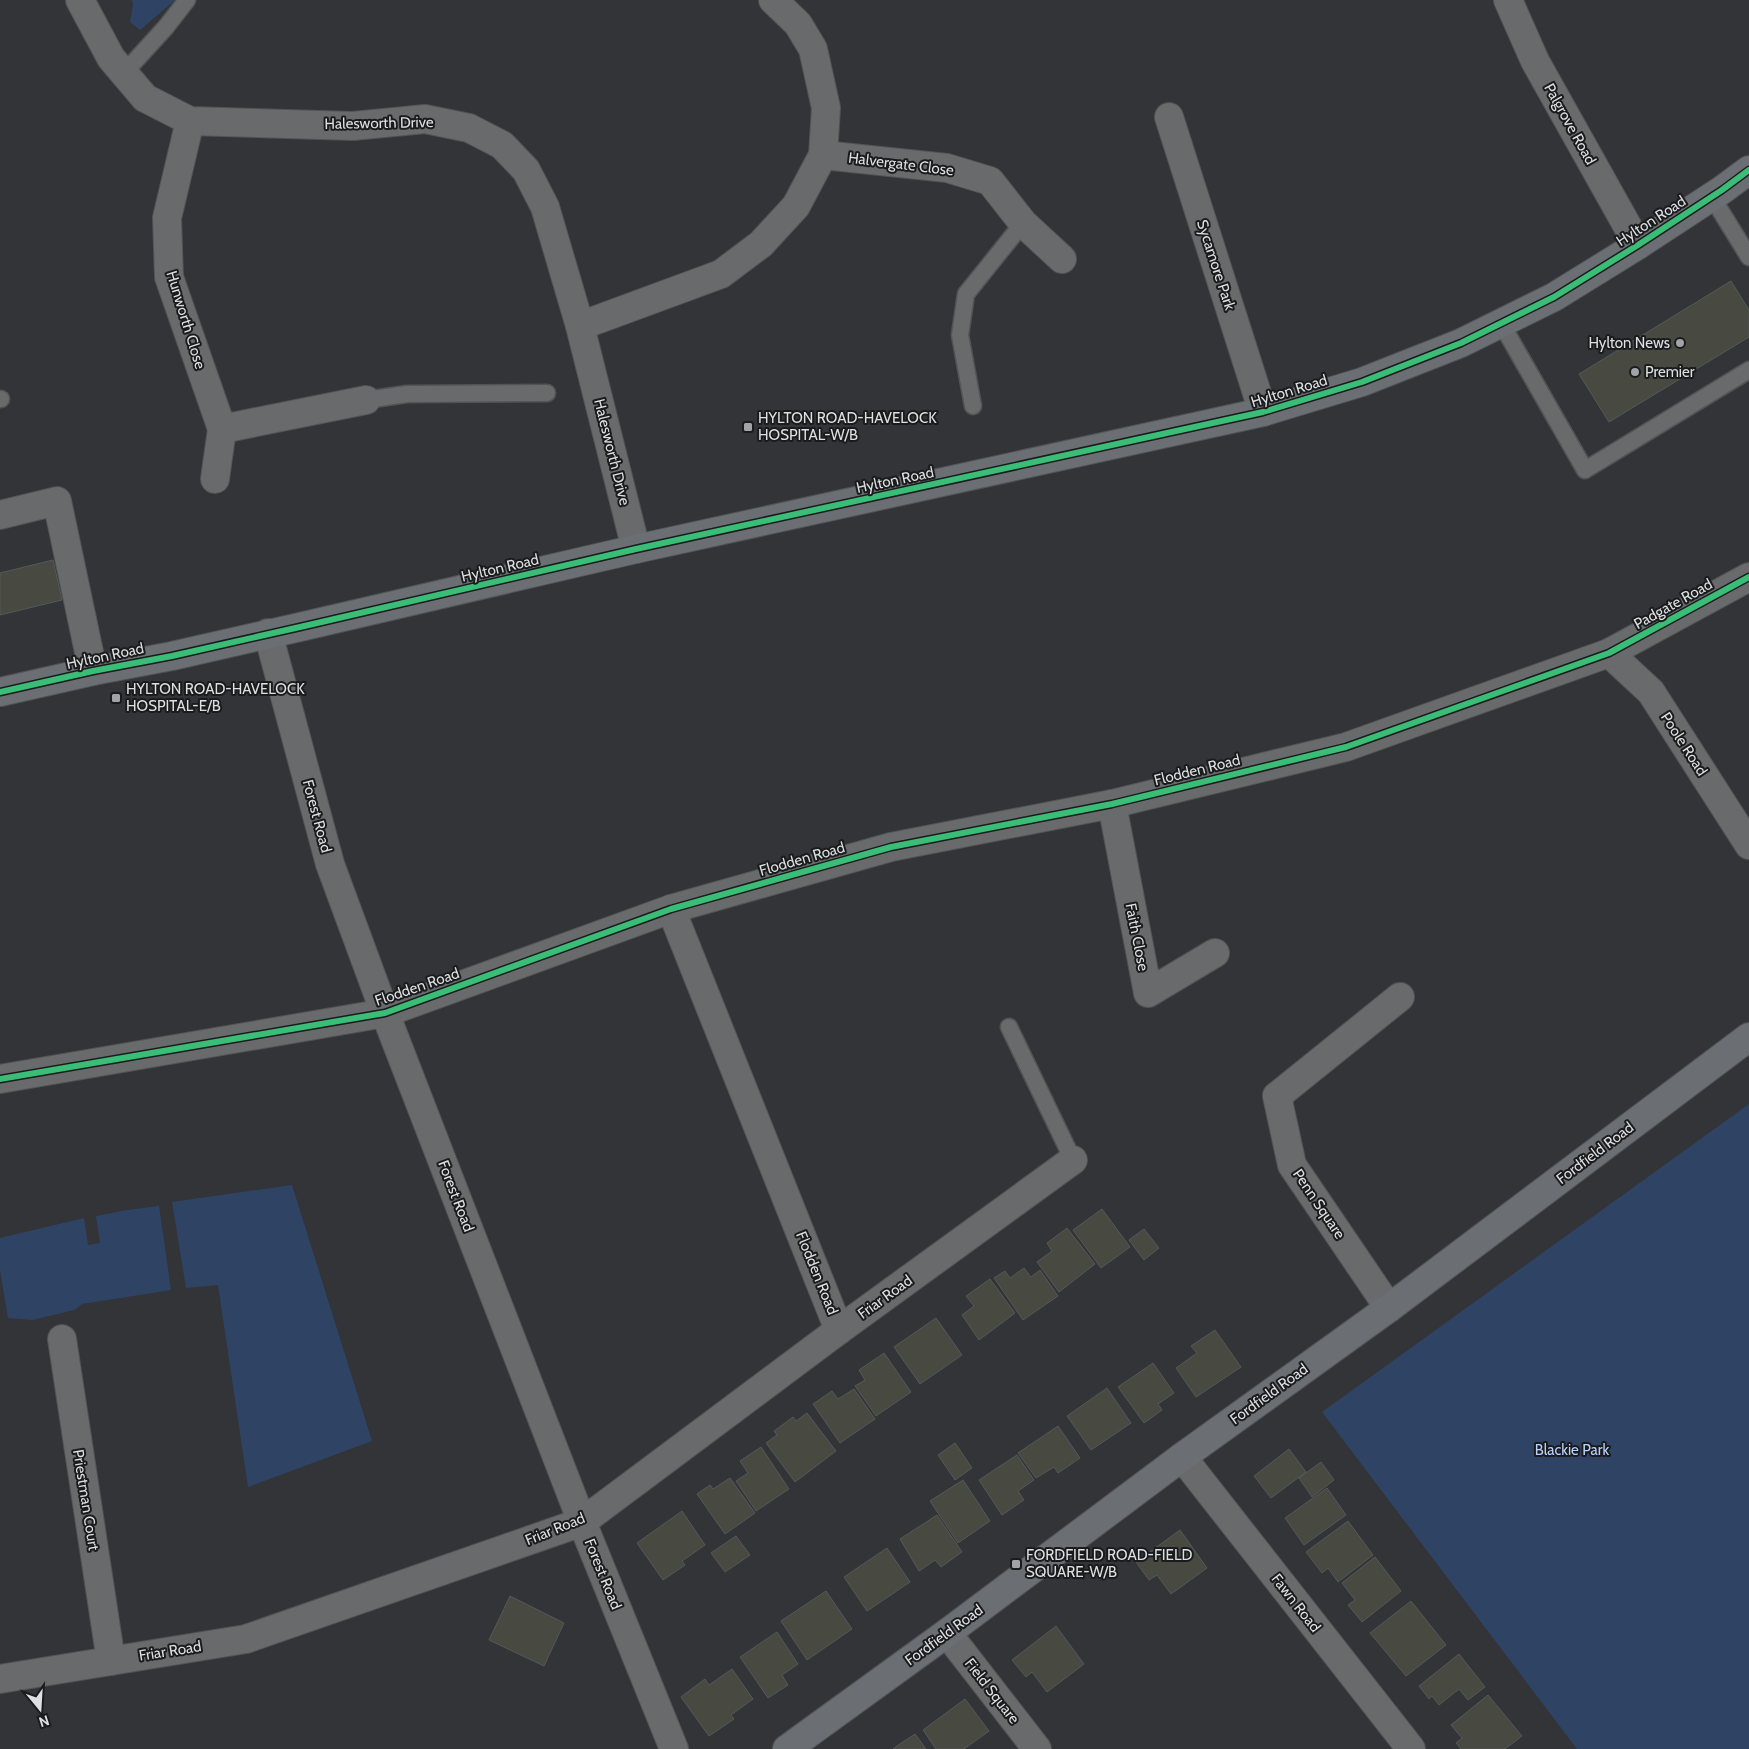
<svg xmlns="http://www.w3.org/2000/svg" width="1749" height="1749" viewBox="0 0 1749 1749" font-family="Cabin,sans-serif">
  <style>
    .green { fill: #2f4465 }
    .building { fill: #484941; stroke: #575859 }
    .lines { fill: none; stroke-linecap: round; stroke-linejoin: round }
    .lane-casing { stroke: #515355; stroke-width: 19 }
    .street-casing { stroke: #515355; stroke-width: 30 }
    .secondary-casing { stroke: #515355; stroke-width: 30 }
    .lane { stroke: #686a6c; stroke-width: 16 }
    .street { stroke: #686a6c; stroke-width: 28 }
    .secondary { stroke: #6b6f73; stroke-width: 28 }
    .cycleway-casing { stroke: #1a1b1d; stroke-width: 9 }
    .cycleway { stroke: #3abd76; stroke-width: 6 }
    .poi-dot { fill: #a1a3a6; stroke: #1a1b1d; stroke-width: 2 }
    .labels { text-anchor: middle; dominant-baseline: central; stroke-width: 4; stroke-linejoin: round; paint-order: stroke }
    .street-label { font-size: 15px; fill: #dddfe2; stroke: #1a1b1d }
    .poi-label { font-size: 15px; fill: #dddfe2; stroke: #1a1b1d; text-anchor: start }
    .park-label { font-size: 15px; fill: #b7d1fb; stroke: #1a1b1d }
  </style>
  <rect width="100%" height="100%" fill="#323437"/>
  <g class="green">
    <path d="M 132,0 L 175,0 L 140,30 L 130,22 L 133,5 Z"/>
    <path d="M 1749,1104 L 1749,1749 L 1577,1749 L 1322,1412 Z"/>
    <path d="M 292,1185 L 372,1441 L 248,1487 L 218,1285 L 186,1288 L 172,1202 Z"/>
    <path d="M 159,1206 L 171,1290 L 82,1304 L 74,1310 L 32,1320 L 8,1318 L 0,1270 L 0,1238 L 84,1218 L 88,1245 L 100,1243 L 96,1216 L 127,1210 Z"/>
  </g>
  <g class="building">
    <path d="M 1731,281 L 1749,310 L 1749,337 L 1609,422 L 1579,374 Z"/>
    <path d="M 53,560 L 62,600 L 0,615 L 0,573 Z"/>
    <path d="M 1102,1209 L 1130,1247 L 1101,1268 L 1073,1230 Z"/>
    <path d="M 1067,1228 L 1095,1264 L 1059,1292 L 1037,1262 L 1052,1251 L 1047,1243 Z"/>
    <path d="M 1144,1229 L 1159,1248 L 1144,1260 L 1129,1240 Z"/>
    <path d="M 1024,1268 L 1031,1277 L 1040,1270 L 1058,1296 L 1023,1320 L 994,1278 L 1005,1271 L 1010,1278 Z"/>
    <path d="M 990,1279 L 1015,1313 L 979,1340 L 962,1315 L 974,1306 L 966,1296 Z"/>
    <path d="M 936,1318 L 962,1355 L 920,1384 L 894,1347 Z"/>
    <path d="M 1215,1330 L 1241,1367 L 1196,1397 L 1176,1368 L 1197,1353 L 1191,1346 Z"/>
    <path d="M 884,1353 L 911,1392 L 876,1416 L 855,1386 L 865,1380 L 859,1370 Z"/>
    <path d="M 1153,1363 L 1174,1393 L 1158,1404 L 1162,1410 L 1144,1423 L 1118,1387 Z"/>
    <path d="M 1107,1388 L 1131,1423 L 1091,1450 L 1067,1416 Z"/>
    <path d="M 854,1389 L 875,1419 L 840,1443 L 813,1404 L 832,1391 L 838,1399 Z"/>
    <path d="M 807,1413 L 836,1451 L 795,1482 L 766,1443 L 777,1435 L 774,1431 L 781,1426 L 793,1417 L 796,1421 Z"/>
    <path d="M 1058,1426 L 1080,1458 L 1058,1473 L 1054,1467 L 1036,1478 L 1018,1453 Z"/>
    <path d="M 955,1443 L 972,1468 L 955,1480 L 938,1455 Z"/>
    <path d="M 761,1447 L 789,1489 L 756,1511 L 736,1481 L 748,1473 L 740,1461 Z"/>
    <path d="M 1289,1449 L 1306,1472 L 1271,1498 L 1254,1476 Z"/>
    <path d="M 1017,1455 L 1034,1480 L 1018,1491 L 1024,1500 L 1002,1515 L 979,1480 Z"/>
    <path d="M 1321,1462 L 1334,1480 L 1312,1497 L 1299,1478 Z"/>
    <path d="M 730,1478 L 755,1513 L 725,1534 L 697,1494 L 710,1485 L 713,1489 Z"/>
    <path d="M 963,1480 L 990,1521 L 958,1543 L 930,1501 Z"/>
    <path d="M 1327,1488 L 1346,1515 L 1304,1545 L 1285,1518 Z"/>
    <path d="M 682,1511 L 705,1545 L 682,1561 L 685,1565 L 663,1580 L 637,1543 Z"/>
    <path d="M 937,1515 L 962,1552 L 941,1567 L 935,1560 L 919,1571 L 900,1539 Z"/>
    <path d="M 1348,1521 L 1373,1555 L 1338,1582 L 1328,1568 L 1322,1573 L 1306,1552 Z"/>
    <path d="M 1180,1530 L 1207,1568 L 1171,1594 L 1157,1575 L 1149,1580 L 1136,1562 Z"/>
    <path d="M 736,1536 L 750,1555 L 725,1572 L 711,1553 Z"/>
    <path d="M 887,1548 L 910,1582 L 867,1611 L 844,1577 Z"/>
    <path d="M 1375,1557 L 1401,1591 L 1362,1622 L 1348,1605 L 1355,1600 L 1342,1583 Z"/>
    <path d="M 826,1591 L 852,1629 L 807,1660 L 781,1621 Z"/>
    <path d="M 510,1596 L 564,1623 L 544,1666 L 489,1640 Z"/>
    <path d="M 1411,1601 L 1446,1645 L 1406,1676 L 1370,1633 Z"/>
    <path d="M 1056,1626 L 1084,1664 L 1047,1692 L 1032,1672 L 1026,1677 L 1012,1660 Z"/>
    <path d="M 777,1632 L 798,1664 L 782,1675 L 788,1685 L 768,1698 L 740,1657 Z"/>
    <path d="M 1459,1654 L 1485,1687 L 1468,1700 L 1459,1689 L 1439,1705 L 1432,1696 L 1429,1699 L 1419,1686 Z"/>
    <path d="M 732,1669 L 753,1699 L 731,1715 L 734,1719 L 709,1736 L 681,1697 L 705,1679 L 709,1685 Z"/>
    <path d="M 1488,1695 L 1522,1736 L 1505,1749 L 1461,1749 L 1456,1743 L 1462,1738 L 1451,1725 Z"/>
    <path d="M 965,1699 L 989,1731 L 964,1749 L 936,1749 L 923,1730 Z"/>
    <path d="M 915,1734 L 926,1749 L 893,1749 L 897,1746 Z"/>
  </g>
  <g class="lines">
    <g class="lane-casing">
      <g id="lane">
        <path d="M 124,73 L 166,27 L 187,0"/>
        <path d="M 1712,197 L 1749,257"/>
        <path d="M 1501,323 L 1585,470 L 1749,370"/>
        <path d="M 0,399 L 1,399"/>
        <path d="M 366,400 L 407,394 L 547,393"/>
        <path d="M 973,406 L 960,335 L 966,294 L 1023,223"/>
        <path d="M 1009,1027 L 1073,1160"/>
      </g>
    </g>
    <g class="street-casing">
      <g id="street">
        <path d="M 80,0 L 111,58 L 145,98 L 190,121 L 353,126 L 425,119 L 469,128 L 502,145 L 526,170 L 545,207 L 580,326 L 636,549"/>
        <path d="M 1508,0 L 1535,61 L 1638,245"/>
        <path d="M 1169,117 L 1263,412"/>
        <path d="M 190,121 L 167,218 L 169,277 L 222,429 L 215,479"/>
        <path d="M 823,155 L 947,168 L 990,181 L 1023,223 L 1062,259"/>
        <path d="M 580,326 L 721,274 L 761,244 L 796,206 L 823,155 L 826,108 L 813,49 L 798,24 L 773,0"/>
        <path d="M 222,429 L 366,400"/>
        <path d="M 0,515 L 57,501 L 93,671"/>
        <path d="M 268,633 L 330,864 L 385,1013 L 582,1522 L 674,1749"/>
        <path d="M 1609,653 L 1651,692 L 1749,845"/>
        <path d="M 1112,804 L 1148,993 L 1215,953"/>
        <path d="M 671,909 L 839,1330"/>
        <path d="M 0,1079 L 385,1013 L 671,909 L 891,847 L 1112,804 L 1346,747 L 1609,653 L 1749,577"/>
        <path d="M 1389,1308 L 1292,1165 L 1277,1096 L 1400,997"/>
        <path d="M 62,1339 L 111,1661"/>
        <path d="M 1182,1457 L 1411,1749"/>
        <path d="M 947,1633 L 1037,1749"/>
        <path d="M 0,1679 L 246,1639 L 582,1522 L 839,1330 L 1073,1160"/>
      </g>
    </g>
    <g class="secondary-casing">
      <g id="secondary">
        <path d="M 0,692 L 93,671 L 172,656 L 300,627 L 636,549 L 1263,412 L 1362,382 L 1461,343 L 1554,297 L 1638,245 L 1722,190 L 1749,170"/>
        <path d="M 787,1749 L 947,1633 L 1182,1457 L 1389,1308 L 1749,1037"/>
      </g>
    </g>
    <use href="#lane" class="lane"/>
    <use href="#street" class="street"/>
    <use href="#secondary" class="secondary"/>
    <g class="cycleway-casing">
      <g id="cycleway">
        <path d="M 0,692 L 93,671 L 172,656 L 300,627 L 636,549 L 1263,412 L 1362,382 L 1461,343 L 1554,297 L 1638,245 L 1722,190 L 1749,170"/>
        <path d="M 0,1079 L 385,1013 L 671,909 L 891,847 L 1112,804 L 1346,747 L 1609,653 L 1749,577"/>
      </g>
    </g>
    <use href="#cycleway" class="cycleway"/>
  </g>
  <g class="poi-dot">
    <circle cx="1680" cy="343" r="5"/>
    <circle cx="1635" cy="372" r="5"/>
    <rect x="743" y="422" width="10" height="10" rx="2.5"/>
    <rect x="111" y="693" width="10" height="10" rx="2.5"/>
    <rect x="1011" y="1559" width="10" height="10" rx="2.5"/>
  </g>
  <g class="labels">
    <g class="street-label">
      <text transform="translate(379 123) rotate(-1)">Halesworth Drive</text>
      <text transform="translate(1570 124) rotate(61)">Palgrove Road</text>
      <text transform="translate(901 164) rotate(7)">Halvergate Close</text>
      <text transform="translate(1651 221) rotate(-33)">Hylton Road</text>
      <text transform="translate(1216 265) rotate(72)">Sycamore Park</text>
      <text transform="translate(186 320) rotate(73)">Hunworth Close</text>
      <text transform="translate(1289 391) rotate(-17)">Hylton Road</text>
      <text transform="translate(612 452) rotate(76)">Halesworth Drive</text>
      <text transform="translate(895 480) rotate(-12)">Hylton Road</text>
      <text transform="translate(500 568) rotate(-13)">Hylton Road</text>
      <text transform="translate(1673 604) rotate(-29)">Padgate Road</text>
      <text transform="translate(105 656) rotate(-12)">Hylton Road</text>
      <text transform="translate(1684 744) rotate(57)">Poole Road</text>
      <text transform="translate(1197 770) rotate(-14)">Flodden Road</text>
      <text transform="translate(317 816) rotate(75)">Forest Road</text>
      <text transform="translate(802 859) rotate(-16)">Flodden Road</text>
      <text transform="translate(1137 937) rotate(79)">Faith Close</text>
      <text transform="translate(417 987) rotate(-19)">Flodden Road</text>
      <text transform="translate(1595 1153) rotate(-37)">Fordfield Road</text>
      <text transform="translate(456 1196) rotate(69)">Forest Road</text>
      <text transform="translate(1319 1204) rotate(56)">Penn Square</text>
      <text transform="translate(817 1273) rotate(68)">Flodden Road</text>
      <text transform="translate(885 1297) rotate(-36)">Friar Road</text>
      <text transform="translate(1269 1394) rotate(-36)">Fordfield Road</text>
      <text transform="translate(86 1500) rotate(81)">Priestman Court</text>
      <text transform="translate(555 1529) rotate(-22)">Friar Road</text>
      <text transform="translate(603 1574) rotate(68)">Forest Road</text>
      <text transform="translate(1296 1603) rotate(52)">Fawn Road</text>
      <text transform="translate(944 1635) rotate(-36)">Fordfield Road</text>
      <text transform="translate(170 1651) rotate(-9)">Friar Road</text>
      <text transform="translate(992 1691) rotate(52)">Field Square</text>
    </g>
    <g class="poi-label">
      <text x="1670" y="343" text-anchor="end">Hylton News</text>
      <text x="1645" y="372">Premier</text>
      <text x="758" y="418">HYLTON ROAD-HAVELOCK<tspan x="758" dy="17">HOSPITAL-W/B</tspan></text>
      <text x="126" y="689">HYLTON ROAD-HAVELOCK<tspan x="126" dy="17">HOSPITAL-E/B</tspan></text>
      <text x="1026" y="1555">FORDFIELD ROAD-FIELD<tspan x="1026" dy="17">SQUARE-W/B</tspan></text>
    </g>
    <g class="park-label">
      <text x="1572" y="1450">Blackie Park</text>
    </g>
  </g>
  <g transform="translate(40 1709) rotate(162)" stroke="#1a1b1d" stroke-width="4" paint-order="stroke">
  <path d="M0-4L9 19L0 12L-9 19Z" fill="#dddfe2"/>
  <text y="-8" font-size="14" font-weight="bold" text-anchor="middle" fill="#dddfe2">N</text>
  </g>
</svg>
